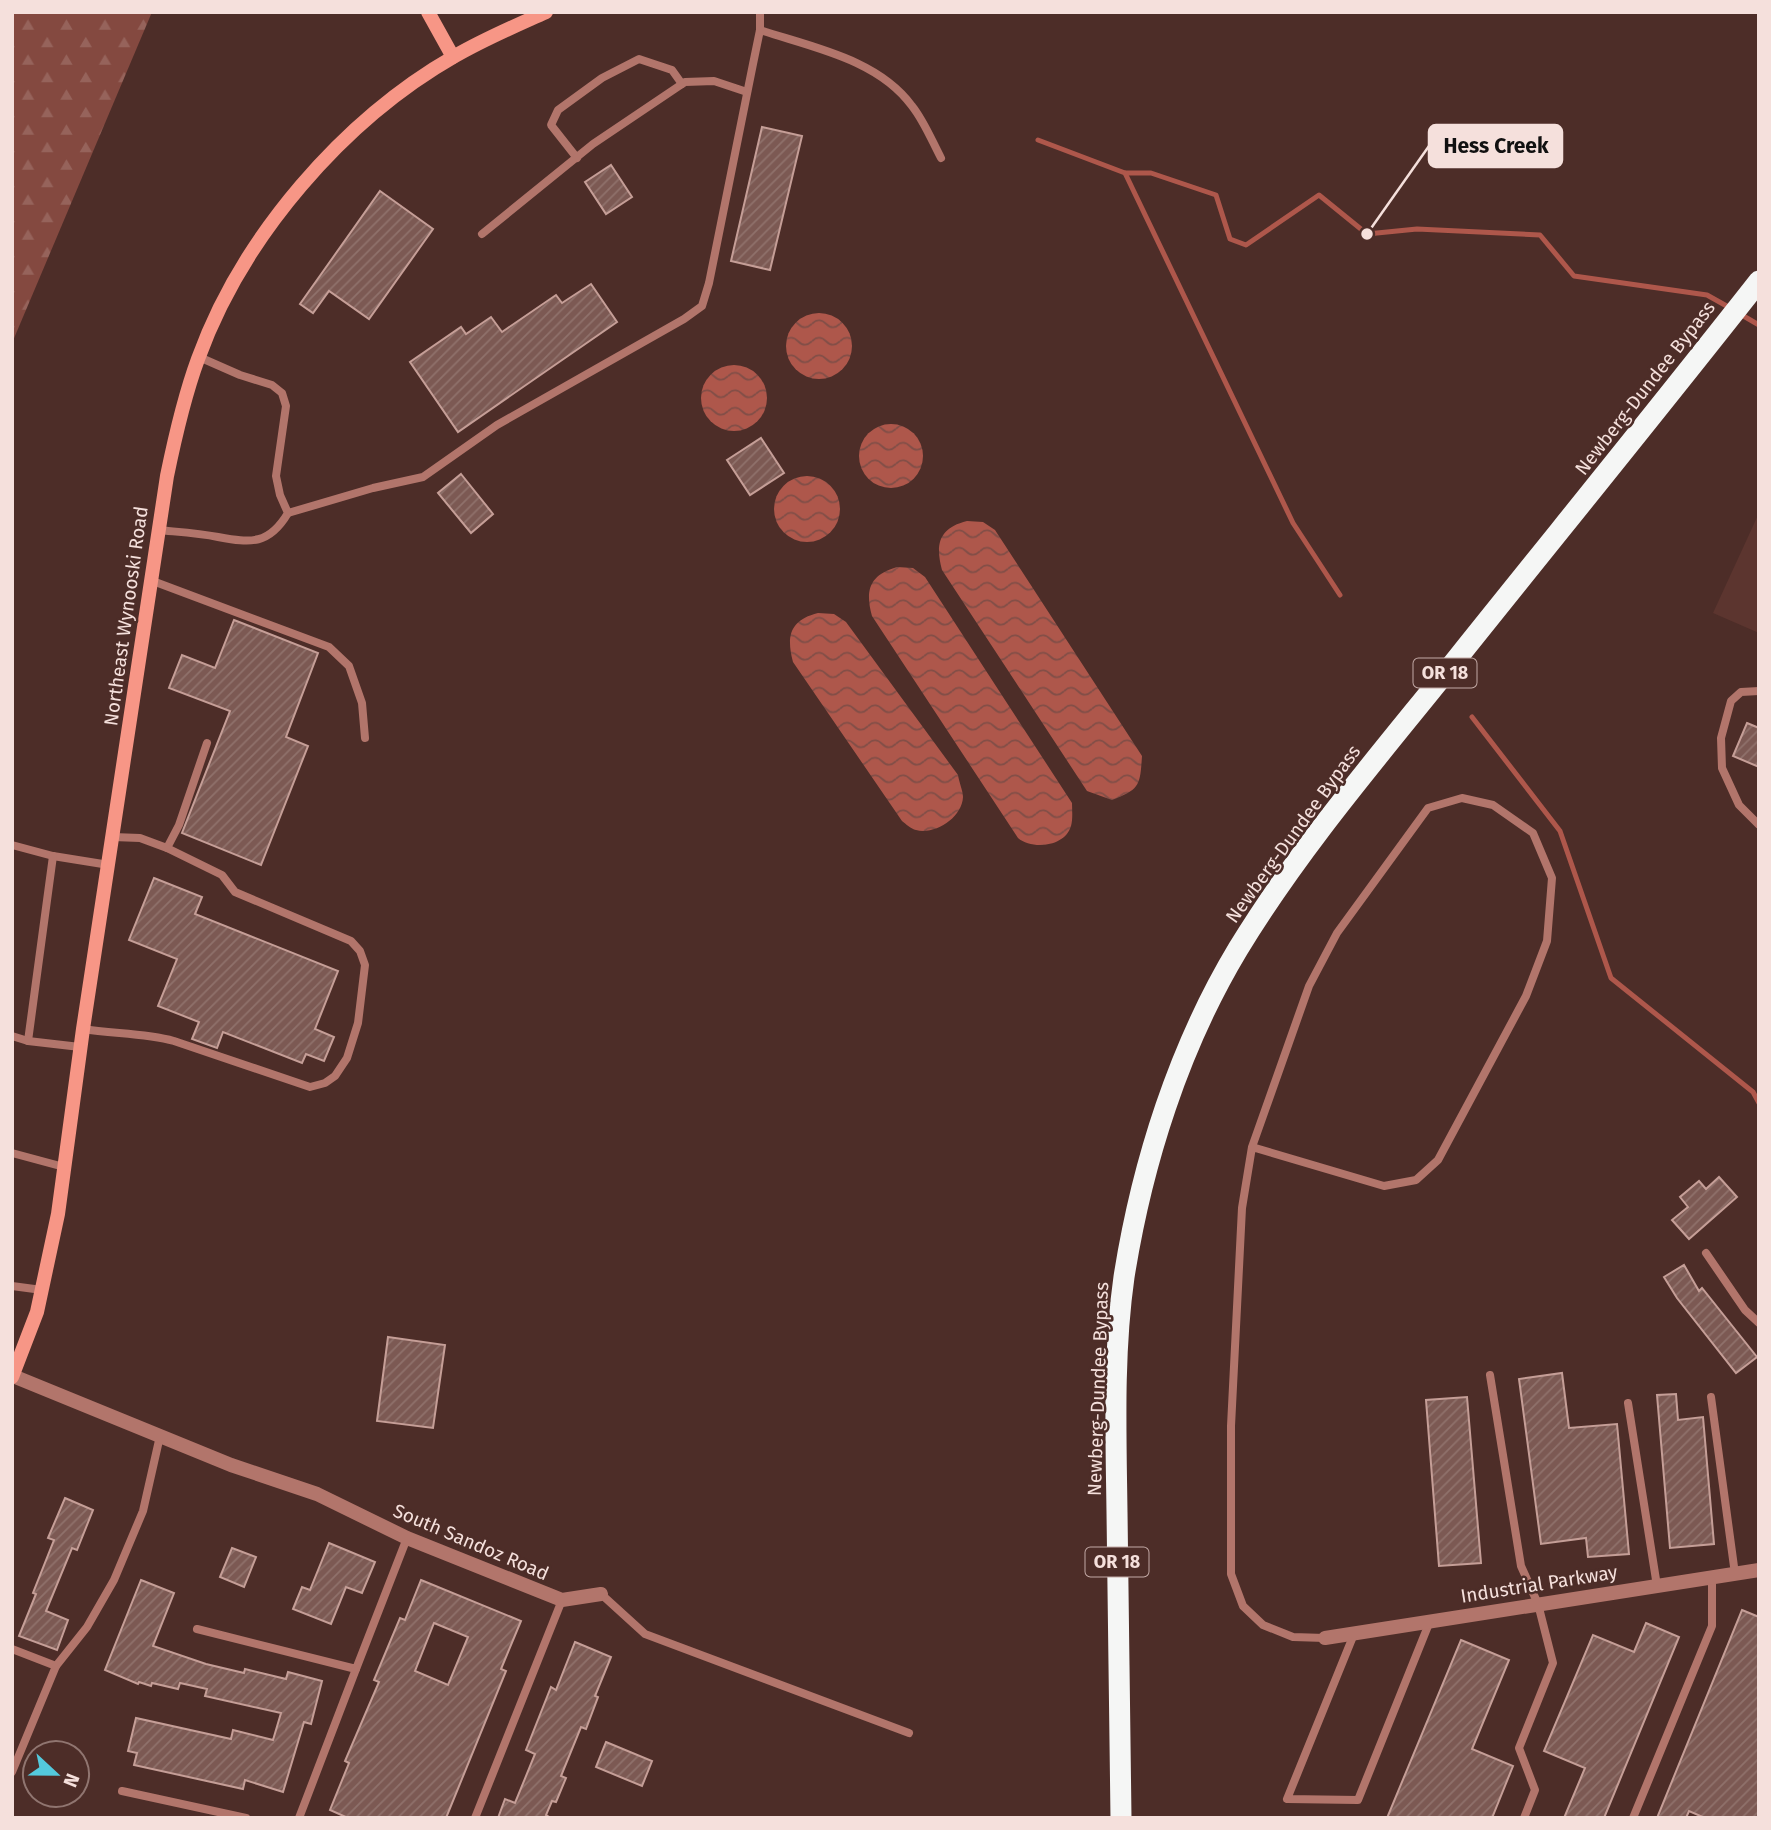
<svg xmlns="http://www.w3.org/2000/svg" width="1771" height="1830" viewBox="0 0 1771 1830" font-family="'Fira Sans',sans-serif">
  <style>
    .built { fill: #5c352f }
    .forest { fill: url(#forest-firs) }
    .water { fill: url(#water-waves) }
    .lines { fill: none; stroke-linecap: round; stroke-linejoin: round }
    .stream { stroke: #ae574b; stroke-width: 5 }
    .building { fill: url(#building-hatch); stroke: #c59e97; stroke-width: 2; fill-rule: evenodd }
    .lane { stroke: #b2756b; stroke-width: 8 }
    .street { stroke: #b2756b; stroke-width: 14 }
    .secondary { stroke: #f79686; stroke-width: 14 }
    .highway { stroke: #f5f6f5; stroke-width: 21 }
    .labels { text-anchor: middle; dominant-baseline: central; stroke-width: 5; stroke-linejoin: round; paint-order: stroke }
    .shield { fill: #4d2d28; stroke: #c3aaa6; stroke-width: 2 }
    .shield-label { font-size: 18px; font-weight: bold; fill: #f5e0dc }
    .street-label { font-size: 19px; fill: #f5e0dc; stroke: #4d2d28 }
    .leader { fill: none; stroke: #f5e0dc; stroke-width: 2.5 }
    .callout-dot { fill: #f5e0dc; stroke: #4d2d28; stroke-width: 2.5 }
    .callout { fill: #f5e0dc; stroke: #f5e0dc; stroke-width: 2.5 }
    .callout-label { font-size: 21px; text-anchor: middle; font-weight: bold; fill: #111 }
  </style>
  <defs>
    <pattern id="forest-firs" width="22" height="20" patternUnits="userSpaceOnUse" patternTransform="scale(1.75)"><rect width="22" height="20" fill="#844940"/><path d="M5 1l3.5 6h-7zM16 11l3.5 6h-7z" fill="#96635b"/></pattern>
    <pattern id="water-waves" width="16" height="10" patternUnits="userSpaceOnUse" patternTransform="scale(1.75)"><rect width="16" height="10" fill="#ae574b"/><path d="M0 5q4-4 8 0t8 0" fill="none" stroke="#814e47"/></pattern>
    <pattern id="building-hatch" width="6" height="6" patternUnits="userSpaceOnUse" patternTransform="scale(1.75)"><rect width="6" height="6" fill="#7c5953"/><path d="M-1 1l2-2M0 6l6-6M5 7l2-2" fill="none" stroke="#8f716b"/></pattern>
  </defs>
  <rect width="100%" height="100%" fill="#4d2d28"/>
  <path class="built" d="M 1759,513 L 1759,633 L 1713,613 Z"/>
  <path class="forest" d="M 12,12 L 152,12 L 12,343 Z"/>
  <g class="water">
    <circle cx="819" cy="346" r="33"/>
    <circle cx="734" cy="398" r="33"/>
    <circle cx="891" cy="456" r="32"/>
    <circle cx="807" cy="509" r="33"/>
    <path d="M 967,521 L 983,522 L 995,530 L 1142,756 C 1140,786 1140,789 1112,800 L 1087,791 L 942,570 C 935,544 939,528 967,521 Z"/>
    <path d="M 897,567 L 913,568 L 925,577 L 1072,803 C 1072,810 1073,819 1071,826 C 1065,847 1032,850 1018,838 L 872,616 C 865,591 869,575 897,567 Z"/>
    <path d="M 818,613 L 834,614 L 846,622 L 958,775 C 959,782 963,791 963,797 C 962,818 935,835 916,830 C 911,829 906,824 902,821 L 793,662 C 786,636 790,620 818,613 Z"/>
  </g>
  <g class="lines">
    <g class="stream">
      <path d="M 1038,140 L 1125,173 L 1151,173 L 1216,195 L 1230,239 L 1246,245 L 1319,195 L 1367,234 L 1417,229 L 1540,235 L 1574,276 L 1707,295 L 1732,309"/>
      <path d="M 1125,173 L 1293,523 L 1340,595"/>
      <path d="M 1740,314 L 1759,325"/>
      <path d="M 1472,717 L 1560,831 L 1611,978 L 1753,1092 L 1759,1103"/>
    </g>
  </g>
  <g class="building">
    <path d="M 762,127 L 802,136 L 770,270 L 731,261 Z"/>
    <path d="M 611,165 L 632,197 L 606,214 L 585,182 Z"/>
    <path d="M 380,191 L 433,229 L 369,319 L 329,291 L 313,313 L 300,304 Z"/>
    <path d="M 591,284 L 617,322 L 458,432 L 410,362 L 461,327 L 466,334 L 491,317 L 502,332 L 556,295 L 562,303 Z"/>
    <path d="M 761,438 L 784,473 L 750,495 L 727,460 Z"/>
    <path d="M 461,474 L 493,514 L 471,533 L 438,493 Z"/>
    <path d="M 234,620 L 318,653 L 286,737 L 308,746 L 261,865 L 182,833 L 230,711 L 169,688 L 182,655 L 215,668 Z"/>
    <path d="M 1747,723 L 1759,728 L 1759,767 L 1733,756 Z"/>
    <path d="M 154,878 L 202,897 L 195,914 L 338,971 L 315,1029 L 334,1037 L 324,1061 L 306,1054 L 302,1063 L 223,1032 L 217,1048 L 192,1039 L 199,1022 L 158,1006 L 177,959 L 129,940 Z"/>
    <path d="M 1719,1177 L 1737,1197 L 1689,1239 L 1672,1220 L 1688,1207 L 1680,1197 L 1699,1181 L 1706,1189 Z"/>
    <path d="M 1684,1265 L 1699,1291 L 1702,1288 L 1757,1357 L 1736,1373 L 1677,1298 L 1664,1277 Z"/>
    <path d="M 388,1337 L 445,1345 L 433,1428 L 377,1421 Z"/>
    <path d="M 1562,1373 L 1569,1428 L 1617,1424 L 1629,1554 L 1588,1557 L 1586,1538 L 1541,1544 L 1519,1379 Z"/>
    <path d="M 1676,1394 L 1678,1420 L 1703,1417 L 1714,1544 L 1670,1548 L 1657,1395 Z"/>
    <path d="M 1467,1397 L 1481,1563 L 1439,1566 L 1426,1400 Z"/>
    <path d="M 65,1498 L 93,1510 L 77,1550 L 72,1548 L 46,1611 L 68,1620 L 57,1650 L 19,1636 L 36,1594 L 33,1593 L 54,1540 L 48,1538 Z"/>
    <path d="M 329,1543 L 375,1562 L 362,1593 L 346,1587 L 331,1624 L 293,1609 L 302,1587 L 310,1590 Z"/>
    <path d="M 232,1548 L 256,1557 L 244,1587 L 220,1577 Z"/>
    <path d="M 141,1580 L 174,1593 L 153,1646 L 206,1664 L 244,1673 L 245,1669 L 286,1679 L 288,1672 L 322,1681 L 311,1724 L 304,1722 L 283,1792 L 245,1780 L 243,1789 L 134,1765 L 137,1753 L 128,1751 L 136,1718 L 231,1739 L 233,1730 L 273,1740 L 281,1713 L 205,1696 L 207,1689 L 180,1683 L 178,1689 L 152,1683 L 151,1686 L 139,1682 L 138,1684 L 105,1670 Z"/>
    <path d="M 421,1580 L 521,1621 L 501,1669 L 506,1671 L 446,1818 L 348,1818 L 330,1810 L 349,1763 L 345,1761 L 379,1682 L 374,1680 L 400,1618 L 405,1620 ZM 434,1623 L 468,1637 L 448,1685 L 415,1671 Z"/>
    <path d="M 1742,1610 L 1759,1617 L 1759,1818 L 1705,1818 L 1689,1811 L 1686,1818 L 1657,1818 Z"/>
    <path d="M 1646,1623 L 1679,1637 L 1604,1818 L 1564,1818 L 1585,1768 L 1544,1751 L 1593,1635 L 1634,1652 Z"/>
    <path d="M 1461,1640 L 1509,1660 L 1472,1749 L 1513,1766 L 1492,1818 L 1387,1818 Z"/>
    <path d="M 575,1642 L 611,1657 L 595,1696 L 598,1697 L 586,1729 L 581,1727 L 561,1776 L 566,1778 L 556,1802 L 552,1801 L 546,1815 L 551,1818 L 498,1818 L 505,1799 L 515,1803 L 535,1754 L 526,1750 L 551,1687 L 556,1690 Z"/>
    <path d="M 606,1742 L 652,1761 L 642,1786 L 596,1767 Z"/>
  </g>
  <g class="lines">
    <g class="lane">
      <path d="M 760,30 C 811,47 878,59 912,106 C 924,121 932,141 941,158"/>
      <path d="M 577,158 L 551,125 L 558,110 L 602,78 L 639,59 L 672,70 L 682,84"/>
      <path d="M 482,234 L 593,144 L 685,82 L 714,81 L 747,92"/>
      <path d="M 288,513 L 373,488 L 423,477 L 497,425 L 684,319 L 702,306 L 709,283 L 753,64 L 760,30 L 760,12"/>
      <path d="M 158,530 C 178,532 198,533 218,537 C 251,543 269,545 288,513 L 280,495 L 276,476 L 286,406 L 282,393 L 272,385 L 240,375 L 199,357"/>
      <path d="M 150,580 L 329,647 L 349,666 L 362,703 L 365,738"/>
      <path d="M 1759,691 L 1741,692 L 1731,701 L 1721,738 L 1722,768 L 1739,805 L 1759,825"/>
      <path d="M 12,845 L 53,856 L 109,865"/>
      <path d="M 167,848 L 179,825 L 207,743"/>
      <path d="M 83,1029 C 113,1034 144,1033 174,1041 L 310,1087 L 325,1083 L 335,1076 L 347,1058 L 358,1023 L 365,965 L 360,951 L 351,941 L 235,892 L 222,875 L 167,848 L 140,838 L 113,837"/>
      <path d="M 12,1036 L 28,1041 L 80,1047"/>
      <path d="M 28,1041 L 53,856"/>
      <path d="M 1252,1147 L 1384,1186 L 1416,1180 L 1438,1160 L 1526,996 L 1547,941 L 1552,878 L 1533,833 L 1493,805 L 1462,798 L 1428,808 L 1337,933 L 1309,986 L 1252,1147 L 1242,1208 L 1231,1426 L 1231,1574 L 1243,1606 L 1263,1625 L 1293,1637 L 1325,1638"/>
      <path d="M 12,1153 L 64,1167"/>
      <path d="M 1706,1253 L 1745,1310 L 1759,1323"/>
      <path d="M 12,1286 L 42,1290"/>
      <path d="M 1490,1375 L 1521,1566 L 1538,1604 L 1553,1663 L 1519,1748 L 1535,1790 L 1524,1818"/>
      <path d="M 1711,1397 L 1735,1574"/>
      <path d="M 1628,1403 L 1657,1586"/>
      <path d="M 601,1594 L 645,1634 L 909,1733"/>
      <path d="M 197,1629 L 356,1669 L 407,1538"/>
      <path d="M 1354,1634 L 1287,1799 L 1358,1800 L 1430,1621"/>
      <path d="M 12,1649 L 56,1666 L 12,1772"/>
      <path d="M 56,1666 L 87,1627 L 114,1580 L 143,1511 L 160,1436"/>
      <path d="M 122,1791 L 246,1818"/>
      <path d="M 299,1818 L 356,1669"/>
      <path d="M 475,1818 L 562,1600"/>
      <path d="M 1633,1818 L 1712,1626 L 1712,1577"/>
    </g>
    <g class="street">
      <path d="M 13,1376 L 231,1465 L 317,1494 L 407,1538 L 562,1600 L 601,1594"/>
      <path d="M 1325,1638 L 1759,1570"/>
    </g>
    <g class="secondary">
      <path d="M 428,12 L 453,57"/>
      <path d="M 12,1377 L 37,1312 L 58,1214 L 83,1029 L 167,476 C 175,437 184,397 198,359 C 242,237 343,120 455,56 C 484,39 515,26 546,12"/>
    </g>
    <path class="highway" d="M 1121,1818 C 1120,1716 1118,1614 1117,1512 C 1116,1434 1113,1354 1124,1277 C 1142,1163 1179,1047 1238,949 C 1302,844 1383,751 1459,656 C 1559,531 1660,407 1759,281"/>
  </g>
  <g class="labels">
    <g class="shield">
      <rect x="1413.5" y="658.5" width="63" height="29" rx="5"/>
      <rect x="1085.5" y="1547.5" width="63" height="29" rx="5"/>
    </g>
    <g class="shield-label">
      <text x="1445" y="673">OR 18</text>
      <text x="1117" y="1562">OR 18</text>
    </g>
    <g class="street-label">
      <text transform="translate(1645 388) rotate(-52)">Newberg-Dundee Bypass</text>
      <text transform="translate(126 616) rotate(-82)">Northeast Wynooski Road</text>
      <text transform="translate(1293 834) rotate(-54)">Newberg-Dundee Bypass</text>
      <text transform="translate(1098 1389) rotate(-88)">Newberg-Dundee Bypass</text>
      <text transform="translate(471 1542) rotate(23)">South Sandoz Road</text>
      <text transform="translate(1539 1584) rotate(-9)">Industrial Parkway</text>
    </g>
  </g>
  <path class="leader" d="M1367 234L1429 146"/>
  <circle class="callout-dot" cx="1367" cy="234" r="7"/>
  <rect class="callout" x="1429" y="125" width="133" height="42" rx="7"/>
  <g class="callout-label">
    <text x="1496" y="153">Hess Creek</text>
  </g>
  <rect width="1771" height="1830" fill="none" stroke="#f5e0dc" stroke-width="28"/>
  <g transform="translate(56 1774) rotate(112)"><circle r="33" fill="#4d2d28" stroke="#907570" stroke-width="2"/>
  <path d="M0-5L12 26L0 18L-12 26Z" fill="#54cadd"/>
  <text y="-10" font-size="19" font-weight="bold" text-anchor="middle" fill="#f5e0dc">N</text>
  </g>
</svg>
